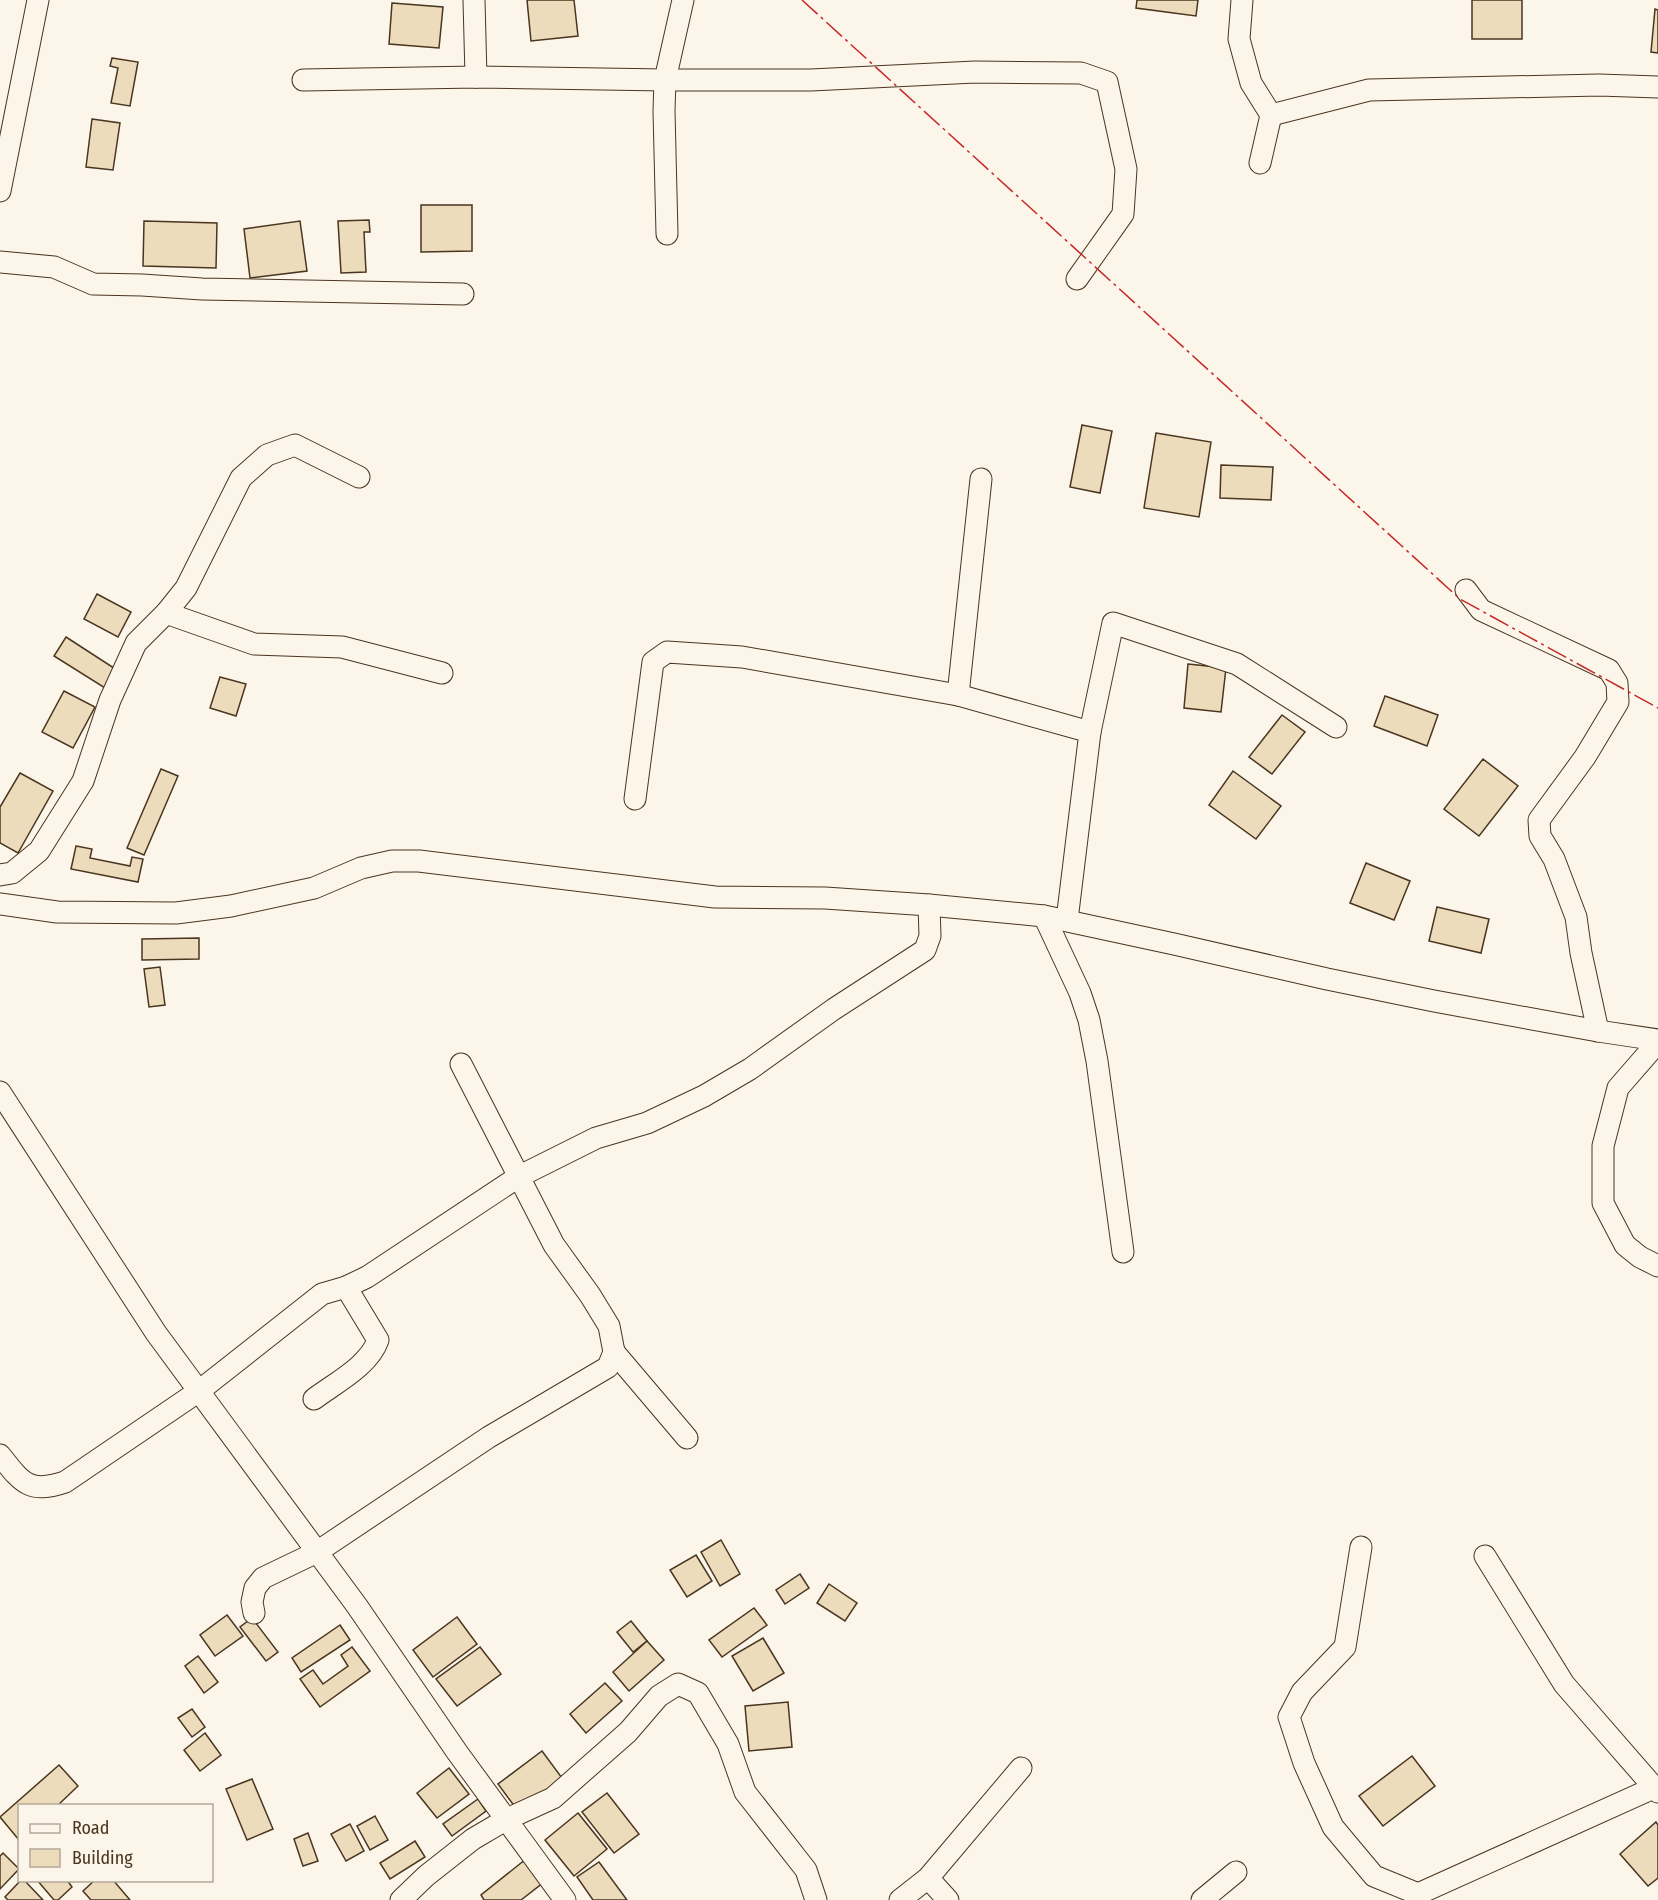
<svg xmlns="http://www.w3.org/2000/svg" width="1658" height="1900" viewBox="0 0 1658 1900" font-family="'Fira Sans Condensed',sans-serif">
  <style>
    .building { fill: #ecdcbc; stroke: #4a3520; stroke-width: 1.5 }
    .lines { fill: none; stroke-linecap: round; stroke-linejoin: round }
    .minor-casing { stroke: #4a3520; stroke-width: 23 }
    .minor { stroke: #fbf6e9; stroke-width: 21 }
    .power { stroke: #c62828; stroke-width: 1.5; stroke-dasharray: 21 4.5 3 4.5; stroke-linecap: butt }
  </style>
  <rect width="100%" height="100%" fill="#fbf6e9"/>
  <g class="building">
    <path d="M 527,0 L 574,0 L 578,36 L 531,41 Z"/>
    <path d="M 1137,0 L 1198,0 L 1196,16 L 1136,8 Z"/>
    <rect x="1472" y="0" width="50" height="39"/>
    <path d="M 392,3 L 443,7 L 439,48 L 389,44 Z"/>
    <path d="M 1655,9 L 1658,10 L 1658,53 L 1651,52 Z"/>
    <path d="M 112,58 L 138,62 L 130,106 L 111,103 L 118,68 L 110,66 Z"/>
    <path d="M 92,119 L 120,123 L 113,170 L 86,167 Z"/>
    <path d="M 421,205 L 472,205 L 472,251 L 421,252 Z"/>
    <path d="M 369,220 L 370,232 L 364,232 L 366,272 L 341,273 L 338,221 Z"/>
    <path d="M 144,221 L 217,223 L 216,268 L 143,266 Z"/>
    <path d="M 300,221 L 307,271 L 250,278 L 244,229 Z"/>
    <path d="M 1082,425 L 1112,431 L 1100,493 L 1070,487 Z"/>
    <path d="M 1156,433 L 1211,442 L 1199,517 L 1144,508 Z"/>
    <path d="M 1221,465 L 1273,467 L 1271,500 L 1220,498 Z"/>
    <path d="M 97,594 L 131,612 L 118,637 L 84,619 Z"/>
    <path d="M 66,637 L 117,670 L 105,688 L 54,656 Z"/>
    <path d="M 1188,664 L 1226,668 L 1221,712 L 1184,708 Z"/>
    <path d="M 220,677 L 246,684 L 236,716 L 210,708 Z"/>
    <path d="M 64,691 L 95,707 L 73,748 L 42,732 Z"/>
    <path d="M 1385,696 L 1438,715 L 1427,746 L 1374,726 Z"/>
    <path d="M 1282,715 L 1305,732 L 1272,774 L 1249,757 Z"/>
    <path d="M 1483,759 L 1518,786 L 1479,836 L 1444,809 Z"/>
    <path d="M 161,769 L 178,776 L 144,855 L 127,848 Z"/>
    <path d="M 1233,771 L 1281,806 L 1256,839 L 1209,805 Z"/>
    <path d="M 20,773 L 53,791 L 18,853 L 0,843 L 0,807 Z"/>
    <path d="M 76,846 L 92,849 L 90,858 L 130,866 L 132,857 L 143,859 L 138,882 L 71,869 Z"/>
    <path d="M 1366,863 L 1410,881 L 1394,920 L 1350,903 Z"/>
    <path d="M 1437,907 L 1489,919 L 1481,953 L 1429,941 Z"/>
    <path d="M 199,938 L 199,959 L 142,960 L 142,939 Z"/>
    <path d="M 160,967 L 165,1005 L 149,1007 L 144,969 Z"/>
    <path d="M 721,1540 L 740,1574 L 720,1586 L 701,1552 Z"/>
    <path d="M 696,1555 L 712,1581 L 687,1597 L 670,1570 Z"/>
    <path d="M 800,1574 L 809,1588 L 785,1604 L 776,1590 Z"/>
    <path d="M 829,1584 L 857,1603 L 845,1621 L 817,1603 Z"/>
    <path d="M 754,1608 L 767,1625 L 722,1657 L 709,1640 Z"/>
    <path d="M 227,1615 L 243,1636 L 215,1656 L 200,1635 Z"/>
    <path d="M 457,1617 L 477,1644 L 433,1677 L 413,1650 Z"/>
    <path d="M 252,1618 L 278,1652 L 266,1661 L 240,1627 Z"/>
    <path d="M 631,1621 L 647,1641 L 633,1652 L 617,1632 Z"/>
    <path d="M 340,1625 L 350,1640 L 301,1672 L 292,1658 Z"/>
    <path d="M 763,1638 L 784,1673 L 753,1691 L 732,1656 Z"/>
    <path d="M 647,1641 L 664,1660 L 629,1691 L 613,1672 Z"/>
    <path d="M 352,1647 L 370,1671 L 320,1707 L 300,1679 L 313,1670 L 323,1684 L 348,1666 L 341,1655 Z"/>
    <path d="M 480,1647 L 501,1674 L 457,1706 L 436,1679 Z"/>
    <path d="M 198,1656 L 218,1682 L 204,1693 L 185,1666 Z"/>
    <path d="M 605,1683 L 622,1701 L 586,1733 L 570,1714 Z"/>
    <path d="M 788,1702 L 792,1747 L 749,1751 L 745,1706 Z"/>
    <path d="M 192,1709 L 205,1727 L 192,1737 L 178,1718 Z"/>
    <path d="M 205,1733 L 221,1755 L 200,1771 L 184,1750 Z"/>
    <path d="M 542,1751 L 562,1778 L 518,1811 L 498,1784 Z"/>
    <path d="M 1412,1756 L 1435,1786 L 1383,1826 L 1359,1796 Z"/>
    <path d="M 59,1765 L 78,1786 L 57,1806 L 20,1806 L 19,1840 L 0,1817 Z"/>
    <path d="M 449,1768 L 469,1794 L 437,1818 L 417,1793 Z"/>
    <path d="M 252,1779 L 273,1829 L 247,1840 L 226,1789 Z"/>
    <path d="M 607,1793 L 639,1834 L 614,1853 L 582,1812 Z"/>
    <path d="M 478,1799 L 486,1811 L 452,1836 L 443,1824 Z"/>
    <path d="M 578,1813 L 607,1849 L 574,1876 L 545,1840 Z"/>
    <path d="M 375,1816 L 388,1840 L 370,1850 L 357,1826 Z"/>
    <path d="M 1656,1822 L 1658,1825 L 1658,1878 L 1648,1886 L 1620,1854 Z"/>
    <path d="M 350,1824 L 364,1851 L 346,1861 L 331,1834 Z"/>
    <path d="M 308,1833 L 318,1861 L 303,1866 L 294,1839 Z"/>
    <path d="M 415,1841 L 425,1857 L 390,1879 L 380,1863 Z"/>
    <path d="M 3,1853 L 19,1869 L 0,1889 L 0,1856 Z"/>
    <path d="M 526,1859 L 544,1882 L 521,1900 L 484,1900 L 481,1895 Z"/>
    <path d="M 599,1862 L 627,1900 L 593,1900 L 577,1877 Z"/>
    <path d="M 21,1880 L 24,1880 L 43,1900 L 8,1900 L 5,1897 Z"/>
    <path d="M 37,1880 L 67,1880 L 72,1887 L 58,1900 L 54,1900 Z"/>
    <path d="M 95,1880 L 113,1880 L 130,1900 L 91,1900 L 83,1891 Z"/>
  </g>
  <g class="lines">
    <g class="minor-casing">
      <g id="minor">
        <path d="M 474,0 L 476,77"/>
        <path d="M 1242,0 L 1239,39 L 1251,83 L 1271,115 L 1260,163"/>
        <path d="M 303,80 L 476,77 L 665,80 L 811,80 L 975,72 L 1081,73 L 1107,82 L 1126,169 L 1123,214 L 1077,279"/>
        <path d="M 1271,115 L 1369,90 L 1599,85 L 1658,87"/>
        <path d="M 0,191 L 38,0"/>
        <path d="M 667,234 L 664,111 L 665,80 L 683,0"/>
        <path d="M 0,262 L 54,267 L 93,284 L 142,285 L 202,289 L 463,294"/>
        <path d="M 1466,590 L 1481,610 L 1609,670 L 1617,683 L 1618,702 L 1585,757 L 1539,820 L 1540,836 L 1554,859 L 1576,917 L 1581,953 L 1598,1031"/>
        <path d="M 166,613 L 254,644 L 342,647 L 442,673"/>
        <path d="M 958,695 L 981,479"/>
        <path d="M 635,799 L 653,662 L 667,652 L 742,657 L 958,695 L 1090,732"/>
        <path d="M 0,875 L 12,873 L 39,851 L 83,781 L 110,700 L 136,643 L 166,613 L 186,588 L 241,478 L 267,455 L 295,445 L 359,477"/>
        <path d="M 0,904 L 57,912 L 176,913 L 231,906 L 314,888 L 361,868 L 392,861 L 419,861 L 715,897 L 825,898 L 929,905 L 1044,916 L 1174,944 L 1327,979 L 1434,1001 L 1598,1031 L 1658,1040"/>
        <path d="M 1044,916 L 1080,993 L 1089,1020 L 1097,1061 L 1123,1252"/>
        <path d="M 1067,920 L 1090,732 L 1113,623 L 1237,664 L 1336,727"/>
        <path d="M 1658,1042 L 1618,1088 L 1603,1146 L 1603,1203 L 1625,1245 L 1640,1257 L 1658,1266"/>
        <path d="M 0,1092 L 156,1333 L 357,1606 L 457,1752 L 565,1900"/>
        <path d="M 614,1352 L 687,1438"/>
        <path d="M 314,1399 C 335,1383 369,1366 378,1340 L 346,1287"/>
        <path d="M 0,1455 C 22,1483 29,1494 65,1482 L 199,1391 L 322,1294 L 346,1287 L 367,1277 L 518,1177 L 596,1138 L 647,1123 L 704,1096 L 750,1069 L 834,1009 L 925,950 L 930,936 L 929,905"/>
        <path d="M 1361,1547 L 1345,1647 L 1302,1692 L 1289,1717 L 1304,1763 L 1333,1827 L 1374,1876 L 1418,1894 L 1658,1786"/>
        <path d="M 1485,1556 L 1564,1684 L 1658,1792"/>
        <path d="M 254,1613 L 252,1602 L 255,1588 L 263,1578 L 317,1552 L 489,1437 L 608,1367 L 614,1352 L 609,1326 L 590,1295 L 554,1245 L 461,1064"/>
        <path d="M 928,1878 L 948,1900"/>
        <path d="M 401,1900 L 426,1876 L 473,1839 L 507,1819 L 553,1798 L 628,1732 L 659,1696 L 678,1684 L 698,1693 L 728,1744 L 745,1792 L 806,1870 L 816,1900"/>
        <path d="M 900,1900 L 928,1878 L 1021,1768"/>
        <path d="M 1202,1900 L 1236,1872"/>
      </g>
    </g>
    <use href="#minor" class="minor"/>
    <path class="power" d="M 802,0 L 1460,599 L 1658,708"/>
  </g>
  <rect x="18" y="1804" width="195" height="78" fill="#fbf6e9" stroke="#b4a999" stroke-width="1.5"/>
  <rect x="30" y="1824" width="30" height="9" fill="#fbf6e9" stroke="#b4a999" stroke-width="1.5"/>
  <text x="72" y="1834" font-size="18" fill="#4a3520">Road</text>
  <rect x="30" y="1849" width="30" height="18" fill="#ecdcbc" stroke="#b4a999" stroke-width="1.5"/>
  <text x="72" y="1864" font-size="18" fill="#4a3520">Building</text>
</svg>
